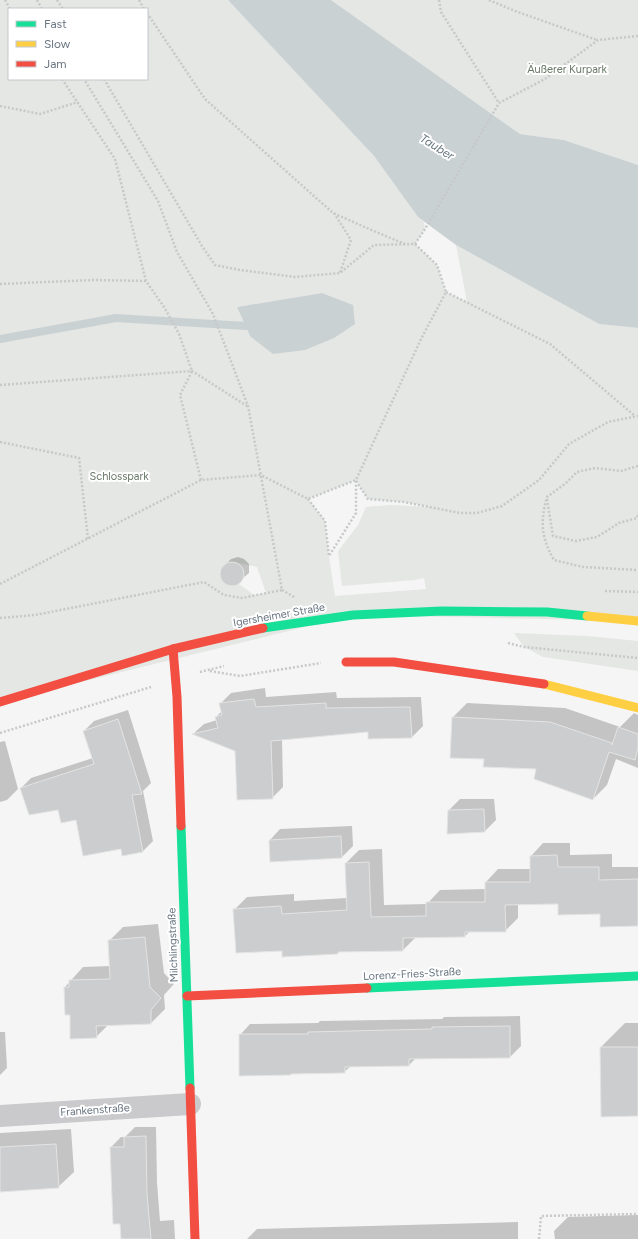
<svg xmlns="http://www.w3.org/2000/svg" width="638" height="1239" viewBox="0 0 638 1239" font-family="Figtree,sans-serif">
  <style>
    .green { fill: #e4e7e3; fill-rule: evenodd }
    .water { fill: #cad1d3 }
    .shadow { fill: #0003 }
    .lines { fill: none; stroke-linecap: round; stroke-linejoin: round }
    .stream { stroke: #cad1d3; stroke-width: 8 }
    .building { fill: #cccdce; stroke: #e4e4e4 }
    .path { stroke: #c7c8c9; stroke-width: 2.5; stroke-dasharray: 2 2; stroke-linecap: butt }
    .street { stroke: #cacacc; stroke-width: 22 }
    .fast { stroke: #16e098; stroke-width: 9 }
    .slow { stroke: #ffcf43; stroke-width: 9 }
    .jam { stroke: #f24e42; stroke-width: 9 }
    .labels { text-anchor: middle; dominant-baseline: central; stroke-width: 4; stroke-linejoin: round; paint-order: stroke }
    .park-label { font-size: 11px; fill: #697967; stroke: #fff }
    .street-label { font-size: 11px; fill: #697581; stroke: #fff }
    .water-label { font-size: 12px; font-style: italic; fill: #65757d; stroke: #fff }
  </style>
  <rect width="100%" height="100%" fill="#f5f5f5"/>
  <g class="green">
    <path d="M 0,0 L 228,0 L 374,156 L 418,217 L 424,222 L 425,229 L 415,244 L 437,265 L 446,292 L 467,302 L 456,245 L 599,324 L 638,328 L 638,621 L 353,615 L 0,702 ZM 9,9 L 147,9 L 147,79 L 9,79 ZM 322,293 L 352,305 L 355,324 L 250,336 L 237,307 ZM 356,480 L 368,499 L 404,502 L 430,507 L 390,505 L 366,507 L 358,525 L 338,551 L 342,586 L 415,580 L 424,578 L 426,589 L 335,596 L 329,556 L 325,521 L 308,499 ZM 234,562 L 257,567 L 266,593 L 254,595 L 239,584 L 231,586 C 222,583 218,577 222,567 Z"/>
    <path d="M 331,0 L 638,0 L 638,165 L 564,140 L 520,134 Z"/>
    <path d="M 514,633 L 587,636 L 638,641 L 638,671 L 543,657 L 524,647 Z"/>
  </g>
  <g class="water">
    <path d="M 228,0 L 331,0 L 520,134 L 564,140 L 638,165 L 638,328 L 599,324 L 456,245 L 418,217 L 374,156 Z"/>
    <path d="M 322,293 L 353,305 L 355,324 L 334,338 L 305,350 L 273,354 L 250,336 L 237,307 Z"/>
  </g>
  <g class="shadow">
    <path d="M 238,557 L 244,559 L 249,564 L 249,573 L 235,585 L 232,585 L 224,582 L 221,575 L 223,568 L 225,565 L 231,559 Z"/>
    <path d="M 265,688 L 266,697 L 336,692 L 337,698 L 421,697 L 423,726 L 412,737 L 369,731 L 282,739 L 283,787 L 272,798 L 236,751 L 193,734 L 204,724 L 217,720 L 216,717 L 222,711 L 220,704 L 231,693 Z"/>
    <path d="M 467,703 L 565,708 L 620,727 L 634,713 L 638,715 L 638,768 L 616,759 L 607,785 L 593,799 L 537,768 L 485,758 L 453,717 Z"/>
    <path d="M 128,710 L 151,783 L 143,791 L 153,841 L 143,851 L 123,855 L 122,847 L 59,809 L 21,788 L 31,778 L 93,758 L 84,731 L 94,721 Z"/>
    <path d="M 5,741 L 18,789 L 7,800 L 0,802 L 0,742 Z"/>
    <path d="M 460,799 L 494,799 L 496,820 L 485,831 L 449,810 Z"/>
    <path d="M 352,826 L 353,846 L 342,857 L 270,840 L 280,829 Z"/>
    <path d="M 543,843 L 570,843 L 570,855 L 612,854 L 612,867 L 638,867 L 638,925 L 601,913 L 559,903 L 518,904 L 518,918 L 505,931 L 470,931 L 465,936 L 416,937 L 403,950 L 340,951 L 338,953 L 283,950 L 234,910 L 247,897 L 294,894 L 294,901 L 347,898 L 346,863 L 359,850 L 382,849 L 384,905 L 427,904 L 440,890 L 486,889 L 486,882 L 498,869 L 531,869 L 531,856 Z"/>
    <path d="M 158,924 L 164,973 L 174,984 L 164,995 L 165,1009 L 151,1023 L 109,1024 L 96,1037 L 71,1014 L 65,987 L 83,967 L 111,966 L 109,941 L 123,927 Z"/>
    <path d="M 520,1016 L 521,1046 L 510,1057 L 416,1058 L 409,1065 L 351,1066 L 344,1072 L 292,1073 L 291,1074 L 240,1035 L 250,1024 L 318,1023 L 320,1021 L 442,1019 L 444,1017 Z"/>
    <path d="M 625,1023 L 638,1023 L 638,1127 L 638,1116 L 601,1047 Z"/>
    <path d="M 0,1032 L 5,1032 L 7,1068 L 0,1075 Z"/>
    <path d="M 135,1127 L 156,1127 L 157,1183 L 160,1221 L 174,1220 L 175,1239 L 122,1239 L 111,1147 L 121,1137 L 125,1137 Z"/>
    <path d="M 71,1129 L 74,1172 L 58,1187 L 0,1191 L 0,1133 Z"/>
    <path d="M 638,1215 L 638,1239 L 555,1239 L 554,1231 L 568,1217 Z"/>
    <path d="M 518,1222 L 518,1239 L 247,1239 L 257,1229 Z"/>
  </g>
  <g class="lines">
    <path class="stream" d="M 0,339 L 116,318 L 246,326"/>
  </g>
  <g class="building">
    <circle cx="232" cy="574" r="12"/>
    <path d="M 254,699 L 256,707 L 326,703 L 326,708 L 410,707 L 412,738 L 368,739 L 368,732 L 271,741 L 273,799 L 237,800 L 235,751 L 192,734 L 218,728 L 215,717 L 222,715 L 219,703 Z"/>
    <path d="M 452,717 L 550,722 L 612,743 L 612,745 L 618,727 L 638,734 L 638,748 L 635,760 L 609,752 L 593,800 L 534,779 L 536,769 L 483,767 L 484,759 L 450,758 Z"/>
    <path d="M 118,719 L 142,794 L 132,795 L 143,852 L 122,856 L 121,849 L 83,856 L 76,820 L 61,823 L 58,810 L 29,815 L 20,788 L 94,764 L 83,731 Z"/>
    <path d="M 484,809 L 485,832 L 447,834 L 448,810 Z"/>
    <path d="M 341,836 L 342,858 L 270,862 L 269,840 Z"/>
    <path d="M 557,855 L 558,867 L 599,867 L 599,880 L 638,879 L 638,926 L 600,927 L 600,914 L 558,915 L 558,904 L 505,905 L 506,932 L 465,932 L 465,937 L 403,938 L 403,951 L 338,952 L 338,954 L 282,957 L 282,951 L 236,953 L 233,909 L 281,906 L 282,914 L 347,910 L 345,863 L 369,862 L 371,917 L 426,916 L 426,902 L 485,902 L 485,882 L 530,882 L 530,856 Z"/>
    <path d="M 145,937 L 150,987 L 161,998 L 151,1010 L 151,1024 L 96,1026 L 97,1038 L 70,1039 L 70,1015 L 65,1015 L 64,987 L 69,987 L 69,980 L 110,979 L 108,940 Z"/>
    <path d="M 510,1026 L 510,1058 L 409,1059 L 409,1066 L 345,1067 L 345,1073 L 291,1074 L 291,1075 L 239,1076 L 239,1034 L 308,1034 L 308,1032 L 432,1029 L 432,1027 Z"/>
    <path d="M 600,1047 L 638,1047 L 638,1116 L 601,1117 Z"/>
    <path d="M 146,1136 L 147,1194 L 151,1239 L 121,1239 L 120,1224 L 113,1224 L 110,1147 L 124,1147 L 124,1137 Z"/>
    <path d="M 56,1144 L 59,1188 L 0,1192 L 0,1147 Z"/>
  </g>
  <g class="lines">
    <g class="path">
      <path d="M 5,0 L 10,9"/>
      <path d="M 37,0 L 42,9"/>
      <path d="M 57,0 L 63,9"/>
      <path d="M 139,0 L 144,9"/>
      <path d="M 439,0 L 441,12 L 499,103"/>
      <path d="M 489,0 L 515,11 L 597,40"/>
      <path d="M 147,13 L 205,99 L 333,213 L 376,232 L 405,244"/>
      <path d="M 62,79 L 115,159 L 146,281 L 164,307 L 179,334 L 192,371 L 180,395 L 201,480"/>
      <path d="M 104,79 L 202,246 L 215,265 L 240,270 L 295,277 L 340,273 L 374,245 L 415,244 L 437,265 L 446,292 L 421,339 L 356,480 L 356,513 L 329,556 L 325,521 L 308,499"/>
      <path d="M 0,106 L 40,114 L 78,102"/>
      <path d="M 334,213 L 351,240 L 340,273"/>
      <path d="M 415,244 L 425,229 L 499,103 L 545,79 L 598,40 L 638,36"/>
      <path d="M 0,284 L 93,280 L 146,281"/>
      <path d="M 446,292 L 550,344 L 635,416"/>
      <path d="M 0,385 L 192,371 L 247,406"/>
      <path d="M 0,442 L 79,458 L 88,539"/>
      <path d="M 638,466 L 621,471 L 595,468 L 577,472 L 566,483 L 547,497 C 540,522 541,537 554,560 L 583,567 L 638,570"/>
      <path d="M 356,481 L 368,499 L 404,502 L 460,513 L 477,513 L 502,506 L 539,480 L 569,444 L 608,422 L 638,416"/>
      <path d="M 547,499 L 553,536 L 576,541 L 597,537 L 619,523 L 637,518 L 638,513"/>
      <path d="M 0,584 L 201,480 L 261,475 L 308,499 L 356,480"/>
      <path d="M 282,590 L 294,597"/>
      <path d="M 605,591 L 638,592"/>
      <path d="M 0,618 L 35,615 L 204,582 L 224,595 L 242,598 L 282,590 L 248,406 L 213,314 L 177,252 L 158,201 L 84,79"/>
      <path d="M 508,643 L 524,647 L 638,658"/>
      <path d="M 210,671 L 240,676 L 321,663"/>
      <path d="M 200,672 L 224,666"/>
      <path d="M 0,733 L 151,687"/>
      <path d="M 539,1239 L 541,1216 L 638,1214"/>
    </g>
    <path class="street" d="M 0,1116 L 190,1104"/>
    <g class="fast">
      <path d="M 263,628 L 353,615 L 442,611 L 547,612 L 587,616"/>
      <path d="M 181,826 L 190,1088"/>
      <path d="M 367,988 L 638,976"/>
    </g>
    <g class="slow">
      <path d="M 587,616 L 638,621"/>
      <path d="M 544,684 L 638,708"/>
    </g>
    <g class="jam">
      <path d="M 173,649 L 177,697 L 181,826"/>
      <path d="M 346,662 L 394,662 L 544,684"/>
      <path d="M 0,702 L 173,649 L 263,628"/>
      <path d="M 187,996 L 367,988"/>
      <path d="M 190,1088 L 195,1239"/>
    </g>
  </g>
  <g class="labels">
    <g class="park-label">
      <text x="567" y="69">Äußerer Kurpark</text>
      <text x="119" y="476">Schlosspark</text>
    </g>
    <g class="street-label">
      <text transform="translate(279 615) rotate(-10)">Igersheimer Straße</text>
      <text transform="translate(173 945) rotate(-92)">Milchlingstraße</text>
      <text transform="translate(412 974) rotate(-3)">Lorenz-Fries-Straße</text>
      <text transform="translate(95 1110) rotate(-4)">Frankenstraße</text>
    </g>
    <g class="water-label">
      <text transform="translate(437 147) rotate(32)">Tauber</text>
    </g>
  </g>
  <rect x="8" y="8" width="140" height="72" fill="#ffffff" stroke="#c3c8cd"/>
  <rect x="16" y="21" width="20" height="6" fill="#16e098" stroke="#c3c8cd"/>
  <text x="44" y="28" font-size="12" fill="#697581">Fast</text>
  <rect x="16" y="41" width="20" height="6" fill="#ffcf43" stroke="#c3c8cd"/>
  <text x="44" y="48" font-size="12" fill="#697581">Slow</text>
  <rect x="16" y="61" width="20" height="6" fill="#f24e42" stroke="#c3c8cd"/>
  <text x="44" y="68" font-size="12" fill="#697581">Jam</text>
</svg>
